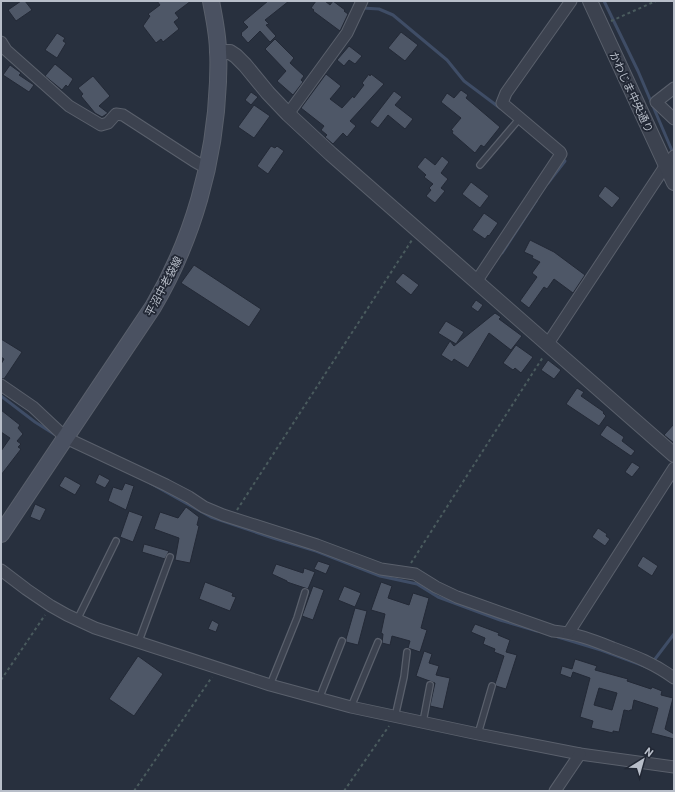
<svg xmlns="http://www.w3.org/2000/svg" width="675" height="792" viewBox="0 0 675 792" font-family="Barlow,'Noto Sans JP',sans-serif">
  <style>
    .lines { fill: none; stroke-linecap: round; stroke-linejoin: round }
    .stream { stroke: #3f4d66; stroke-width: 3 }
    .building { fill: #4e5767; stroke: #232936; fill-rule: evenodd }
    .service-casing { stroke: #5a606c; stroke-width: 8 }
    .minor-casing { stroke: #5a606c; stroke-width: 13 }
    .tertiary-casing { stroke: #5a606c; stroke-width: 16 }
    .secondary-casing { stroke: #5a606c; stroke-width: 18 }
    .path { stroke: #4a5b5e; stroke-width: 2; stroke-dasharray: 3 3; stroke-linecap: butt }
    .service { stroke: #3c424f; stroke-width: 5.5 }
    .minor { stroke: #3c424f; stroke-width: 11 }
    .tertiary { stroke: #3c424f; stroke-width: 14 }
    .secondary { stroke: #4a5161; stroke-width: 16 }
    .labels { text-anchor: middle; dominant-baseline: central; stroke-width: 3.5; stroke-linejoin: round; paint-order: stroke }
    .street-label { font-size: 11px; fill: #b8bec9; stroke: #212734 }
  </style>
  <rect width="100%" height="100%" fill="#28303e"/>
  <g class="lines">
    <g class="stream">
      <path d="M 604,1 L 638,71 L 673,153"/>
      <path d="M 362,8 L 379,9 L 393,15 L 447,60 L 464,81 L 500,108"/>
      <path d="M 548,183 L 565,161 L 562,158"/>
      <path d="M 502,253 L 536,201"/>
      <path d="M 1,396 L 35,422 L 54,434"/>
      <path d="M 150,483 L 211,517 L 273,538 L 316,551 L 380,576 L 417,584 L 438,597 L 500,620 L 537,631"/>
      <path d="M 558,637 L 601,650 L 647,667"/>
      <path d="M 652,663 L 674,634"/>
    </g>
  </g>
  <g class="building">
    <path d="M 21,1 L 25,1 L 32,10 L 16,21 L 8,10 Z"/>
    <path d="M 157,1 L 191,1 L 175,13 L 179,18 L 174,22 L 179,29 L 163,42 L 161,39 L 156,43 L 143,26 L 150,16 L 148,14 L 160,5 Z"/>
    <path d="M 268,1 L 289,1 L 265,20 L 269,24 L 266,25 L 276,36 L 270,42 L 260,31 L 248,43 L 241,35 L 242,34 L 241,33 L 248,27 L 243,22 Z"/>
    <path d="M 316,1 L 325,1 L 330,5 L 333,1 L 345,10 L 344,11 L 348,14 L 340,31 L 313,11 L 314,10 L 311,8 Z"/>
    <path d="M 401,32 L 418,45 L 405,61 L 388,48 Z"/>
    <path d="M 57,33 L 65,38 L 63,41 L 66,43 L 57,58 L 45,50 Z"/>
    <path d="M 275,39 L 294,58 L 290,63 L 304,76 L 301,80 L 303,82 L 293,95 L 277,81 L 286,71 L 265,49 Z"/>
    <path d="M 349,46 L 362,56 L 355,64 L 349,60 L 344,66 L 337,60 Z"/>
    <path d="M 55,64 L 73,79 L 68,87 L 66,85 L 62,90 L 45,76 Z"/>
    <path d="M 10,65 L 21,73 L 19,75 L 34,85 L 29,92 L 3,75 Z"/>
    <path d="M 326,74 L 341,86 L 330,99 L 342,108 L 353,96 L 354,98 L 364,85 L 362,83 L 369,74 L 370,76 L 371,74 L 384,84 L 350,121 L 356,126 L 347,137 L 343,133 L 333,144 L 325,137 L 327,135 L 321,130 L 324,126 L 301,108 Z"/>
    <path d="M 93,76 L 110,96 L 99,106 L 108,113 L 102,117 L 95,113 L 81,96 L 83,94 L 78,88 Z"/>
    <path d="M 461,90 L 468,95 L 466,98 L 500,127 L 484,147 L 481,145 L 475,153 L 452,133 L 453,131 L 451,130 L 461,118 L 441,102 L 447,93 L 454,98 Z"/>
    <path d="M 394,91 L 402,97 L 395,105 L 413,119 L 405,129 L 388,115 L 378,128 L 370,122 Z"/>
    <path d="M 251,92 L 258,97 L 251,105 L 245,100 Z"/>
    <path d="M 254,105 L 270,116 L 254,138 L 238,127 Z"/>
    <path d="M 271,146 L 275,148 L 277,146 L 284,151 L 268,174 L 257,166 Z"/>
    <path d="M 442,156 L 449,162 L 441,173 L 448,179 L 441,188 L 445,191 L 435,203 L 426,196 L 431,190 L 429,188 L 433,184 L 424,177 L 426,175 L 417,167 L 425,157 L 435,165 Z"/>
    <path d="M 471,182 L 489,196 L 480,208 L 462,194 Z"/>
    <path d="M 605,186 L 620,198 L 612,208 L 598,196 Z"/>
    <path d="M 484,213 L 498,223 L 489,236 L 488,235 L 485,239 L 472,230 Z"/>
    <path d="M 530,240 L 554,252 L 585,275 L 573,293 L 554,279 L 547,289 L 544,287 L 529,308 L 520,301 L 537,277 L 532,273 L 540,262 L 532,258 L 533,256 L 524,252 Z"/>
    <path d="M 194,265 L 261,309 L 249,327 L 181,283 Z"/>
    <path d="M 403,273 L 419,285 L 411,295 L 395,282 Z"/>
    <path d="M 476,300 L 483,305 L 478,312 L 471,307 Z"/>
    <path d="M 495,313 L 501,317 L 499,319 L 522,336 L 511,350 L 489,333 L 468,368 L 454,359 L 452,362 L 441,355 L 450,341 L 454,346 Z"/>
    <path d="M 446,321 L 464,332 L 456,344 L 438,333 Z"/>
    <path d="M 1,339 L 22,352 L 4,379 L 1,378 L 1,364 L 4,359 L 1,357 Z"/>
    <path d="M 516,345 L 533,357 L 521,373 L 515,368 L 513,370 L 503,363 Z"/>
    <path d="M 548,360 L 561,370 L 554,379 L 541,370 Z"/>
    <path d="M 577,388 L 584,392 L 581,396 L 604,412 L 603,413 L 606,416 L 599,426 L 566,404 Z"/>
    <path d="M 1,410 L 20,425 L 18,428 L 23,434 L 17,441 L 21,444 L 18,447 L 21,449 L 1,475 L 1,451 L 10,438 L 1,432 Z"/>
    <path d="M 674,424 L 674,443 L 664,435 Z"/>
    <path d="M 607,425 L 624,437 L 622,441 L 635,451 L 631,456 L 600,435 Z"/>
    <path d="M 632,462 L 640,467 L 632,477 L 625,472 Z"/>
    <path d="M 99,474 L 110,480 L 105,488 L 95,483 Z"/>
    <path d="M 65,476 L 81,485 L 75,495 L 59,486 Z"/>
    <path d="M 125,483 L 134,486 L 126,510 L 108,501 L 113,487 L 122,490 Z"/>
    <path d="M 35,504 L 46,509 L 40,521 L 30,517 Z"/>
    <path d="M 186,507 L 199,517 L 197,525 L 199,526 L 190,563 L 175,560 L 179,538 L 154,529 L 160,512 L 178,518 Z"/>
    <path d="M 129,511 L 143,516 L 133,542 L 120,537 Z"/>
    <path d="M 598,528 L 607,534 L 606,536 L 610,539 L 605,546 L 592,537 Z"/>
    <path d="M 144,544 L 169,551 L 165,559 L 142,552 Z"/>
    <path d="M 643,556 L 658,566 L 652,576 L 637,566 Z"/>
    <path d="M 318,561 L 330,565 L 326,574 L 314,569 Z"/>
    <path d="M 276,564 L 303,573 L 304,568 L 315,572 L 308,589 L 287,582 L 287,581 L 272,574 Z"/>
    <path d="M 205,582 L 233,593 L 232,596 L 236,597 L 230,611 L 199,599 Z"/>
    <path d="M 381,582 L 392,586 L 388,598 L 409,605 L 413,593 L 429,598 L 421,628 L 427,630 L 420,652 L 408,648 L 410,641 L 392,636 L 390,645 L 382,643 L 383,634 L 381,633 L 385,614 L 371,610 Z"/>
    <path d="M 313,586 L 324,590 L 313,620 L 302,616 Z"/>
    <path d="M 344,586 L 361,593 L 355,607 L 338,600 Z"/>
    <path d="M 355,608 L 367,611 L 358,645 L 346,642 L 346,639 Z"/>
    <path d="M 212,620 L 219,624 L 216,632 L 208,629 Z"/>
    <path d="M 475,624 L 499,633 L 498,635 L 510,640 L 506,652 L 517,655 L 506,689 L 496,686 L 495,684 L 504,656 L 494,652 L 495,649 L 483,644 L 485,638 L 471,632 Z"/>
    <path d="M 424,651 L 432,654 L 429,663 L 439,666 L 436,675 L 450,678 L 443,709 L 430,706 L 435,683 L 416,676 Z"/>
    <path d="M 138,656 L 163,674 L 134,716 L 109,699 Z"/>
    <path d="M 575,659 L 597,666 L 595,670 L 628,679 L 627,681 L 651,689 L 652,687 L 662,691 L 661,695 L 673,698 L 665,729 L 674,734 L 674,739 L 651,733 L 658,708 L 634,700 L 632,710 L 630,710 L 629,711 L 624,710 L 619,732 L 613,731 L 613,733 L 591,728 L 593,721 L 580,717 L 590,678 L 573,672 L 571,678 L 560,674 L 562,666 L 572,669 ZM 599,688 L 617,693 L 612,710 L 594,705 Z"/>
  </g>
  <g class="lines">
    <g class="service-casing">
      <g id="service">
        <path d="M 480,165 L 520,118"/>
        <path d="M 77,620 L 116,541"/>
        <path d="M 139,641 L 170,557"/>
        <path d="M 270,685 L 297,618 L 305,592"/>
        <path d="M 319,699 L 342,641"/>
        <path d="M 351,707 L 378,642"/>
        <path d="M 395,717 L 404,677 L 407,652"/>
        <path d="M 423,722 L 430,685"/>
        <path d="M 478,734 L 492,686"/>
      </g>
    </g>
    <g class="minor-casing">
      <g id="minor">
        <path d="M 1,42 L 6,50 L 69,106 L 101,125 L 108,123 L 116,114 L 123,115 L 194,161 L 208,169"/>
        <path d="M 674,88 L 656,102 L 674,119"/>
        <path d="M 288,114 L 347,33 L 362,1"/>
        <path d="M 476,282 L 561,154 L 560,152 L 502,103 L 506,93 L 571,1"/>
        <path d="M 547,345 L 666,165 L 674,156"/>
        <path d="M 1,385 L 33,407 L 66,438 L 166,485 L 189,497 L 204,507 L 223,515 L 317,545 L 381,569 L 415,574 L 436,587 L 457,597 L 553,631 C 575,633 593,640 613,648 C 635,656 655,664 674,678"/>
        <path d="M 1,570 L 26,589 L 51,606 L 67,615 L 95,628 L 270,685 L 351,707 L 478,734 L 580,754 L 674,767"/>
        <path d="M 569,632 L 674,468"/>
        <path d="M 555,791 L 580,754"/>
      </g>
    </g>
    <g class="tertiary-casing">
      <g id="tertiary">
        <path d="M 590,1 L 674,183"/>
        <path d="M 219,52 L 230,52 L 236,56 L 245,65 L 268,93 L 288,114 L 331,154 L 674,455"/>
      </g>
    </g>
    <g class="secondary-casing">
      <path id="secondary" d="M 1,534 L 153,307 C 193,239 215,161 218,82 C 218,72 219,62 218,52 C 218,35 214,18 211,1"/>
    </g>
    <g class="path">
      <path d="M 611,21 L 656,1"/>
      <path d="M 237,510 L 412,240"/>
      <path d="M 411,563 L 543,357"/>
      <path d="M 1,680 L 45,615"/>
      <path d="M 134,791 L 212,677"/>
      <path d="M 344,791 L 389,726"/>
    </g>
    <use href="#service" class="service"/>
    <use href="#minor" class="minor"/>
    <use href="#tertiary" class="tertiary"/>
    <use href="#secondary" class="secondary"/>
  </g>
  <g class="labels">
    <g class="street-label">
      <text transform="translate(632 92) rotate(65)">かわじま中央通り</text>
      <text transform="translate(163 286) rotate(-62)">平沼中老袋線</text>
    </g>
  </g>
  <rect width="675" height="792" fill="none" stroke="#b8bec9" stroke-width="4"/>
  <g transform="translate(643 760) rotate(37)" stroke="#212734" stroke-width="3" paint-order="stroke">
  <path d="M0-3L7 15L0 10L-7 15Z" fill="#b8bec9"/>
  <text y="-6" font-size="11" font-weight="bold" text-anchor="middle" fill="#b8bec9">N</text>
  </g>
</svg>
